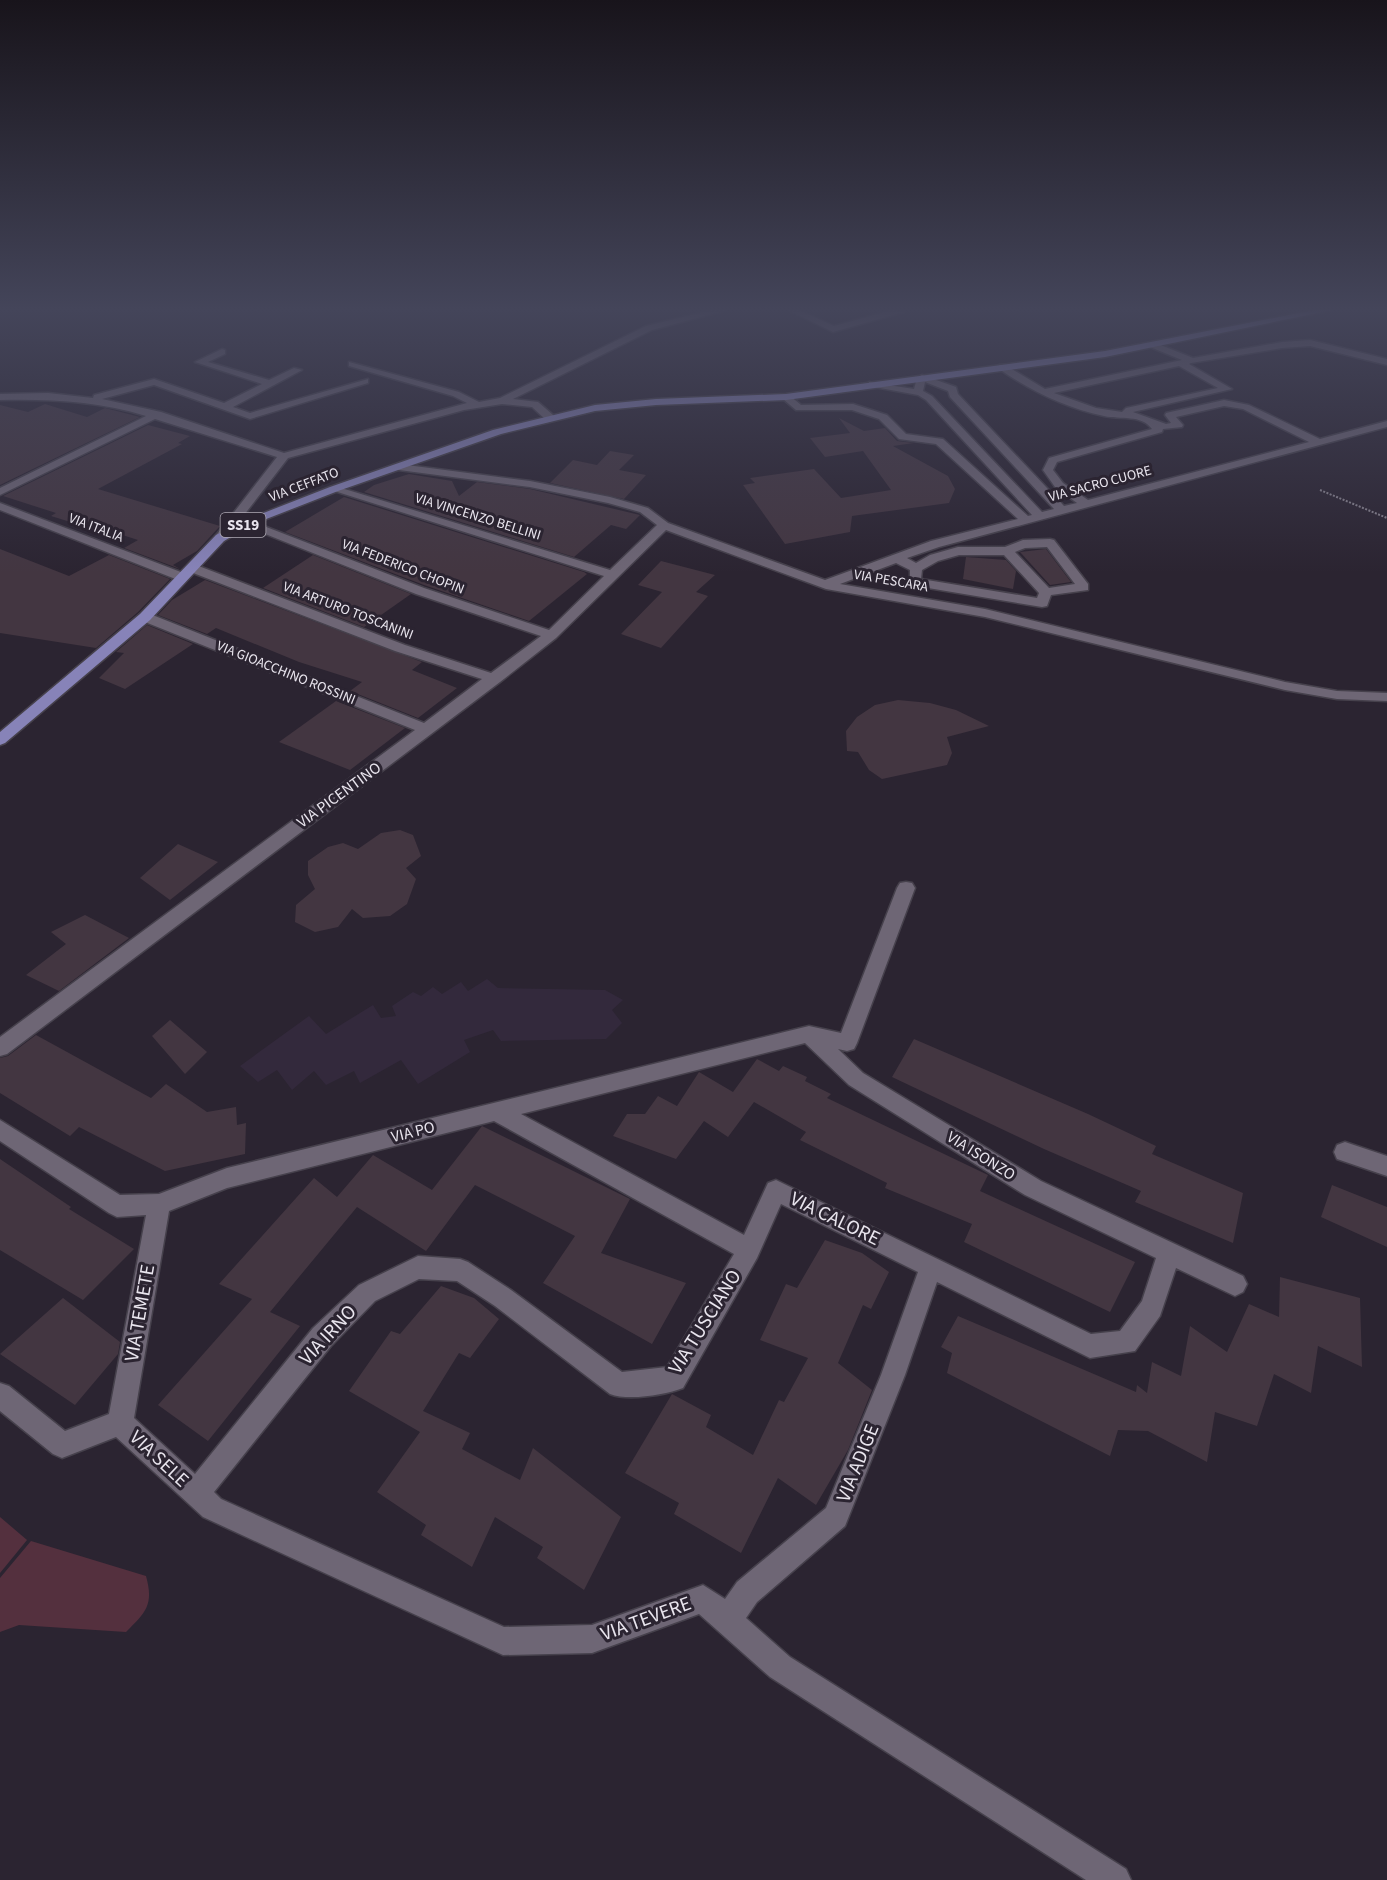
<svg xmlns="http://www.w3.org/2000/svg" width="1387" height="1880" viewBox="0 0 1387 1880" font-family="'Source Sans 3',sans-serif">
  <style>
    .built { fill: #33293c }
    .green { fill: #54303e }
    .building { fill: #433641 }
    .lines { fill: none; stroke-linecap: round; stroke-linejoin: round }
    .minor-casing { stroke: #46414c; stroke-width: 3 }
    .major-casing { stroke: #46414c; stroke-width: 3 }
    .path { stroke: #89848f; stroke-width: 2; stroke-dasharray: 2 1.5; stroke-linecap: butt }
    .minor { fill: #6e6675; fill-rule: evenodd }
    .major { fill: #8783b8; fill-rule: evenodd }
    .labels { text-anchor: middle; dominant-baseline: central; stroke-width: 6; stroke-linejoin: round; paint-order: stroke }
    .far-street-label { font-size: 14px; fill: #e9e5ee; stroke: #2b2431 }
    .shield { fill: #2b2431; stroke: #b0abb5; stroke-width: 1.5 }
    .shield-label { font-size: 15px; font-weight: bold; fill: #e9e5ee }
    .street-label { font-size: 16px; fill: #e9e5ee; stroke: #2b2431 }
    .near-street-label { font-size: 20px; fill: #e9e5ee; stroke: #2b2431 }
  </style>
  <rect width="100%" height="100%" fill="#2b2431"/>
  <path class="built" d="M 487,979 L 498,988 L 605,990 L 623,1000 L 612,1010 L 622,1023 L 606,1039 L 501,1041 L 493,1030 L 464,1040 L 470,1052 L 418,1084 L 401,1060 L 360,1083 L 354,1071 L 326,1085 L 314,1071 L 292,1090 L 277,1070 L 258,1082 L 240,1066 L 309,1016 L 326,1034 L 373,1005 L 381,1018 L 396,1016 L 392,1006 L 413,992 L 421,996 L 433,987 L 442,994 L 461,982 L 468,991 Z"/>
  <g class="green">
    <path d="M 0,1517 L 27,1540 L 0,1573 Z"/>
    <path d="M 31,1541 L 146,1576 C 154,1605 146,1612 126,1632 L 19,1625 L 0,1632 L 0,1578 Z"/>
  </g>
  <g class="building">
    <path d="M 45,404 L 87,417 L 105,408 L 140,417 L 0,485 L 0,405 L 28,412 Z"/>
    <path d="M 839,418 L 864,431 L 885,428 L 897,441 L 914,443 L 893,446 L 948,476 L 955,489 L 949,503 L 852,516 L 850,532 L 785,544 L 743,485 L 755,483 L 750,478 L 814,469 L 841,498 L 891,490 L 863,451 L 825,457 L 810,438 L 850,433 Z"/>
    <path d="M 148,425 L 190,436 L 178,443 L 182,444 L 98,489 L 220,526 L 197,551 L 173,565 L 180,569 L 124,548 L 138,540 L 85,523 L 80,525 L 51,516 L 56,513 L 3,496 Z"/>
    <path d="M 610,451 L 634,455 L 619,470 L 646,475 L 624,499 L 550,483 L 573,460 L 597,465 Z"/>
    <path d="M 409,474 L 452,481 L 459,496 L 477,482 L 530,489 L 640,515 L 626,529 L 611,525 L 574,557 L 364,492 L 374,485 Z"/>
    <path d="M 344,497 L 584,572 L 587,574 L 529,621 L 424,585 L 285,532 Z"/>
    <path d="M 0,549 L 69,576 L 109,555 L 170,579 L 138,612 L 96,648 L 0,633 Z"/>
    <path d="M 1046,549 L 1071,582 L 1050,585 L 1020,552 Z"/>
    <path d="M 313,555 L 411,594 L 364,627 L 263,588 Z"/>
    <path d="M 966,557 L 1006,560 L 1016,571 L 1013,589 L 963,579 Z"/>
    <path d="M 661,561 L 715,575 L 696,592 L 708,596 L 661,648 L 621,634 L 662,592 L 638,585 Z"/>
    <path d="M 205,580 L 422,662 L 412,670 L 457,688 L 418,718 L 350,691 L 362,682 L 299,662 L 216,628 L 207,634 L 158,615 L 172,600 Z"/>
    <path d="M 147,625 L 193,644 L 125,689 L 99,678 L 124,653 L 116,652 Z"/>
    <path d="M 898,700 L 930,703 L 956,710 L 989,726 L 947,737 L 952,753 L 947,765 L 882,779 L 869,770 L 858,752 L 847,751 L 846,731 L 857,717 L 875,705 Z"/>
    <path d="M 336,701 L 405,728 L 350,770 L 279,742 Z"/>
    <path d="M 400,830 L 413,835 L 421,856 L 406,868 L 416,879 L 407,904 L 390,916 L 363,918 L 352,909 L 338,927 L 315,932 L 295,922 L 296,905 L 315,889 L 308,875 L 308,861 L 328,847 L 343,843 L 358,849 L 381,833 Z"/>
    <path d="M 178,844 L 218,862 L 170,900 L 140,878 Z"/>
    <path d="M 85,915 L 129,938 L 59,991 L 26,975 L 66,944 L 51,932 Z"/>
    <path d="M 170,1020 L 207,1052 L 185,1074 L 152,1036 Z"/>
    <path d="M 36,1035 L 151,1098 L 166,1084 L 207,1112 L 236,1107 L 237,1125 L 246,1123 L 245,1154 L 165,1171 L 79,1127 L 70,1136 L 0,1093 L 0,1058 L 8,1056 Z"/>
    <path d="M 914,1039 L 1088,1114 L 1156,1146 L 1152,1154 L 1243,1193 L 1233,1243 L 1135,1202 L 1141,1191 L 1044,1149 L 892,1077 Z"/>
    <path d="M 757,1059 L 779,1071 L 783,1066 L 807,1077 L 805,1081 L 831,1094 L 827,1098 L 988,1175 L 980,1191 L 1135,1262 L 1110,1312 L 964,1242 L 972,1224 L 885,1188 L 887,1183 L 800,1140 L 806,1132 L 754,1102 L 728,1137 L 704,1121 L 676,1159 L 613,1136 L 627,1114 L 645,1114 L 658,1096 L 677,1106 L 699,1072 L 733,1092 Z"/>
    <path d="M 482,1126 L 630,1199 L 601,1253 L 686,1283 L 652,1344 L 543,1283 L 575,1236 L 475,1185 L 426,1251 L 357,1207 L 270,1312 L 300,1326 L 208,1441 L 158,1405 L 252,1299 L 219,1284 L 314,1178 L 337,1197 L 373,1155 L 432,1190 Z"/>
    <path d="M 0,1159 L 71,1207 L 69,1209 L 134,1249 L 83,1300 L 0,1250 Z"/>
    <path d="M 1332,1185 L 1387,1207 L 1387,1247 L 1321,1217 Z"/>
    <path d="M 825,1240 L 862,1253 L 889,1272 L 871,1309 L 863,1305 L 838,1363 L 872,1390 L 848,1450 L 816,1505 L 778,1478 L 741,1553 L 674,1514 L 679,1503 L 625,1473 L 672,1394 L 711,1415 L 706,1427 L 753,1455 L 779,1400 L 784,1402 L 808,1358 L 760,1340 L 786,1284 L 797,1288 Z"/>
    <path d="M 1280,1277 L 1360,1298 L 1362,1367 L 1318,1346 L 1311,1393 L 1274,1374 L 1257,1426 L 1215,1412 L 1207,1462 L 1148,1431 L 1118,1430 L 1110,1456 L 947,1373 L 952,1353 L 941,1347 L 958,1316 L 1136,1392 L 1137,1385 L 1147,1393 L 1152,1362 L 1181,1376 L 1190,1326 L 1227,1352 L 1249,1304 L 1279,1317 Z"/>
    <path d="M 441,1286 L 474,1298 L 499,1319 L 470,1358 L 459,1353 L 423,1411 L 470,1433 L 462,1449 L 520,1480 L 533,1448 L 621,1517 L 584,1590 L 537,1558 L 543,1547 L 495,1517 L 472,1567 L 421,1535 L 426,1525 L 377,1492 L 420,1432 L 349,1391 L 391,1331 L 400,1334 Z"/>
    <path d="M 63,1298 L 120,1342 L 118,1354 L 75,1405 L 0,1354 Z"/>
  </g>
  <g class="lines">
    <g class="minor-casing">
      <g id="minor">
        <path d="M 712,310 L 727,310 L 652,330 L 513,399 L 538,402 L 553,415 L 553,419 L 545,419 L 532,407 L 502,404 L 464,410 L 288,458 L 224,541 L 214,538 L 277,457 L 155,419 L 0,495 L 0,488 L 146,416 C 98,401 50,399 0,400 L 0,394 L 48,393 L 93,398 L 94,395 L 154,379 L 224,403 L 262,384 L 195,362 L 222,349 L 225,350 L 225,354 L 208,362 L 269,380 L 294,368 L 302,370 L 233,407 L 250,413 L 368,379 L 368,383 L 250,419 L 154,385 L 102,399 L 161,412 L 284,453 L 467,403 L 453,396 L 349,366 L 349,362 L 459,392 L 479,402 L 500,398 L 646,326 Z"/>
        <path d="M 788,310 L 799,310 L 834,326 L 892,310 L 904,312 L 833,332 Z"/>
        <path d="M 1310,340 L 1387,359 L 1387,365 L 1310,346 L 1282,348 L 1191,363 L 1189,364 L 1232,389 L 1133,412 L 1166,424 L 1171,423 L 1165,415 L 1166,413 L 1224,400 L 1249,405 L 1320,439 L 1387,421 L 1387,427 L 939,547 L 907,558 L 916,563 L 930,555 L 958,547 L 1005,547 L 1023,540 L 1050,539 L 1054,540 L 1088,584 L 1088,590 L 1051,595 L 1047,606 L 1042,607 L 910,585 L 910,570 L 896,563 L 840,584 L 985,609 L 1285,682 L 1337,691 L 1387,693 L 1387,701 L 1337,699 L 1285,690 L 985,617 L 826,589 L 666,530 L 556,638 L 500,682 L 7,1054 L 0,1056 L 0,1037 L 415,730 L 140,620 L 140,614 L 150,614 L 424,723 L 482,679 L 395,651 L 188,571 L 188,565 L 196,565 L 405,645 L 491,673 L 541,636 L 416,594 L 243,525 L 243,521 L 251,521 L 424,588 L 549,630 L 604,576 L 328,489 L 338,487 L 610,570 L 657,525 L 640,512 L 608,503 L 530,487 L 399,470 L 394,467 L 399,464 L 530,481 L 610,497 L 648,508 L 668,523 L 825,580 L 931,541 L 1018,519 L 936,444 L 899,439 L 879,419 L 852,410 L 796,410 L 783,399 L 783,395 L 789,395 L 801,405 L 853,404 L 887,415 L 906,434 L 943,439 L 1028,516 L 1032,515 L 926,400 L 918,395 L 869,386 L 869,382 L 914,389 L 917,378 L 922,375 L 956,387 L 958,394 L 1064,506 L 1077,503 L 1055,487 L 1043,470 L 1049,458 L 1152,429 C 1141,414 1121,420 1104,416 C 1066,408 1031,391 999,369 L 999,365 L 1005,365 L 1045,389 L 1182,360 L 1150,347 L 1149,345 L 1153,342 L 1193,358 L 1282,342 ZM 1179,366 L 1218,388 L 1126,408 L 1122,412 L 1096,408 L 1054,393 ZM 925,382 L 948,391 L 950,397 L 1054,509 L 1042,512 L 932,396 L 923,391 ZM 1224,406 L 1243,409 L 1309,442 L 1088,500 L 1063,483 L 1053,470 L 1057,462 L 1162,432 L 1163,429 L 1182,427 L 1183,425 L 1176,417 ZM 1047,547 L 1075,584 L 1049,588 L 1015,552 L 1025,548 ZM 959,555 L 1004,555 L 1039,593 L 1037,598 L 921,579 L 922,570 L 938,561 Z"/>
        <path d="M 0,503 L 186,574 L 188,577 L 182,581 L 178,580 L 0,510 Z"/>
        <path d="M 906,882 L 912,883 L 915,888 L 857,1043 L 854,1049 L 847,1051 L 838,1049 L 863,1073 L 1041,1181 L 1243,1276 L 1247,1284 L 1243,1292 L 1235,1296 L 1176,1268 L 1160,1316 L 1135,1351 L 1090,1358 L 937,1282 L 905,1375 L 845,1526 L 757,1602 L 746,1618 L 790,1657 L 1126,1869 L 1131,1880 L 1086,1880 L 770,1677 L 699,1614 L 592,1653 L 503,1655 L 203,1517 L 116,1437 L 62,1458 L 53,1454 L 0,1411 L 0,1383 L 9,1386 L 65,1431 L 109,1414 L 146,1215 L 117,1217 L 109,1213 L 0,1141 L 0,1120 L 120,1195 L 159,1194 L 227,1168 L 809,1026 L 841,1033 L 897,888 L 900,883 ZM 805,1043 L 849,1085 L 1025,1195 L 1156,1258 L 1142,1301 L 1120,1331 L 1091,1334 L 776,1180 L 768,1183 L 744,1235 L 521,1114 ZM 494,1121 L 734,1254 L 667,1367 L 622,1372 L 511,1290 L 468,1262 L 460,1259 L 418,1256 L 359,1285 L 313,1328 L 195,1474 L 134,1418 L 169,1211 L 227,1188 ZM 781,1204 L 918,1272 L 881,1375 L 826,1508 L 737,1582 L 725,1599 L 703,1585 L 592,1625 L 504,1627 L 221,1499 L 214,1492 L 331,1346 L 375,1301 L 419,1279 L 457,1281 L 495,1306 L 610,1394 C 628,1401 665,1395 683,1388 L 757,1258 Z"/>
        <path d="M 1345,1142 L 1387,1156 L 1387,1176 L 1337,1159 L 1334,1152 L 1337,1145 Z"/>
      </g>
    </g>
    <g class="major-casing">
      <path id="major" d="M 1314,310 L 1332,310 L 1105,357 L 786,400 L 656,405 L 595,411 L 501,434 L 338,491 L 251,525 L 224,541 L 150,620 L 5,743 L 0,745 L 0,732 L 140,614 L 216,535 L 243,521 L 330,487 L 493,430 L 595,405 L 656,399 L 786,394 L 1105,351 Z"/>
    </g>
    <path class="path" d="M 1320,490 L 1387,518"/>
    <use href="#minor" class="minor"/>
    <use href="#major" class="major"/>
  </g>
  <linearGradient id="sky" x2="0" y2="1"><stop stop-color="#18141b"/><stop offset="0.54" stop-color="#44455a"/><stop offset="1" stop-color="#44455a" stop-opacity="0"/></linearGradient>
  <rect width="1387" height="573" fill="url(#sky)"/>
  <g class="labels">
    <g class="far-street-label">
      <text transform="translate(1100 484) rotate(-15)">VIA SACRO CUORE</text>
      <text transform="translate(304 485) rotate(-21)">VIA CEFFATO</text>
      <text transform="translate(478 517) rotate(17)">VIA VINCENZO BELLINI</text>
      <text transform="translate(96 528) rotate(21)">VIA ITALIA</text>
      <text transform="translate(403 567) rotate(21)">VIA FEDERICO CHOPIN</text>
      <text transform="translate(891 581) rotate(10)">VIA PESCARA</text>
      <text transform="translate(348 611) rotate(21)">VIA ARTURO TOSCANINI</text>
      <text transform="translate(286 673) rotate(22)">VIA GIOACCHINO ROSSINI</text>
    </g>
    <rect class="shield" x="220.5" y="513" width="45" height="24" rx="4.5"/>
    <g class="shield-label">
      <text x="243" y="525">SS19</text>
    </g>
    <g class="street-label">
      <text transform="translate(339 795) rotate(-36)">VIA PICENTINO</text>
      <text transform="translate(413 1132) rotate(-14)">VIA PO</text>
      <text transform="translate(981 1156) rotate(32)">VIA ISONZO</text>
    </g>
    <g class="near-street-label">
      <text transform="translate(835 1219) rotate(26)">VIA CALORE</text>
      <text transform="translate(140 1313) rotate(-80)">VIA TEMETE</text>
      <text transform="translate(705 1322) rotate(-58)">VIA TUSCIANO</text>
      <text transform="translate(328 1335) rotate(-47)">VIA IRNO</text>
      <text transform="translate(159 1459) rotate(43)">VIA SELE</text>
      <text transform="translate(858 1463) rotate(-68)">VIA ADIGE</text>
      <text transform="translate(646 1619) rotate(-20)">VIA TEVERE</text>
    </g>
  </g>
</svg>
